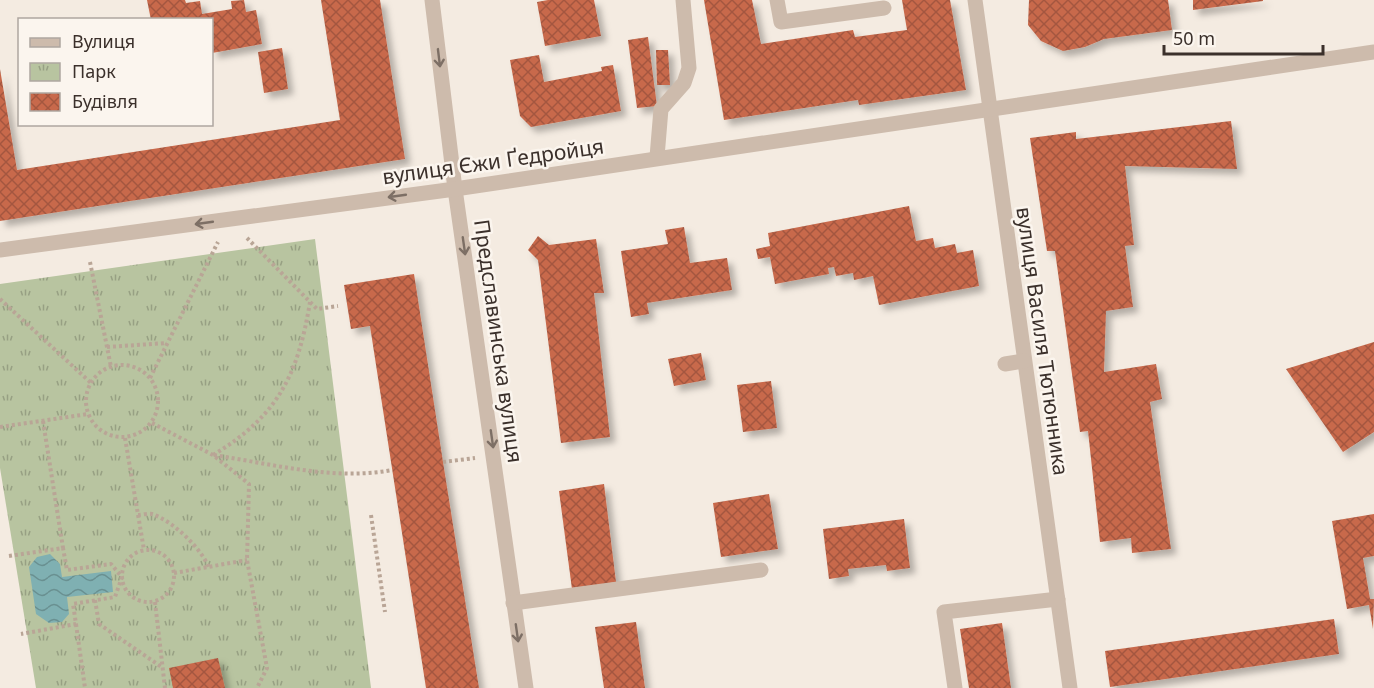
<svg xmlns="http://www.w3.org/2000/svg" width="1374" height="688" viewBox="0 0 1374 688" font-family="'Noto Sans',sans-serif">
  <style>
    .park { fill: url(#park-tufts) }
    .water { fill: url(#water-waves) }
    .building { fill: url(#building-cross-hatch); filter: url(#shadow) }
    .lines { fill: none; stroke-linecap: round; stroke-linejoin: round }
    .path { stroke: #b9a596; stroke-width: 4; stroke-dasharray: 3 3; stroke-linecap: butt }
    .minor { stroke: #cdbbac; stroke-width: 15 }
    .oneway { stroke: #7d6f65 }
    .labels { text-anchor: middle; dominant-baseline: central; stroke-width: 5; stroke-linejoin: round; paint-order: stroke }
    .street-label { font-size: 21px; fill: #3b302b; stroke: #fbf5ee }
  </style>
  <defs>
    <pattern id="park-tufts" width="24" height="20" patternUnits="userSpaceOnUse" patternTransform="scale(1.5)"><rect width="24" height="20" fill="#b8c4a0"/><path d="M3 7l-1-3M5 7V3M7 7l1-3M15 17l-1-3M17 17v-4M19 17l1-3" fill="none" stroke="#97a083"/></pattern>
    <pattern id="water-waves" width="16" height="10" patternUnits="userSpaceOnUse" patternTransform="scale(1.5)"><rect width="16" height="10" fill="#7fb0b2"/><path d="M0 5q4-4 8 0t8 0" fill="none" stroke="#699091"/></pattern>
    <pattern id="building-cross-hatch" width="8" height="8" patternUnits="userSpaceOnUse" patternTransform="scale(1.5)"><rect width="8" height="8" fill="#c8694b"/><path d="M0 0l8 8M0 8l8-8" fill="none" stroke="#a4573f"/></pattern>
    <filter id="shadow"><feDropShadow dx="5.5" dy="5.5" stdDeviation="3" flood-color="#0004"/></filter>
  </defs>
  <rect width="100%" height="100%" fill="#f4ebe1"/>
  <path class="park" d="M 315,239 L 371,688 L 36,688 L 0,468 L 0,284 Z"/>
  <path class="water" d="M 50,554 L 60,564 L 62,577 L 111,571 L 113,592 L 67,597 L 69,614 L 62,622 L 49,623 L 36,614 L 29,567 L 37,557 Z"/>
  <g class="building">
    <path d="M 147,0 L 185,0 L 186,3 L 200,1 L 202,14 L 232,9 L 231,1 L 244,0 L 246,12 L 256,10 L 262,44 L 212,53 L 212,20 L 151,20 Z"/>
    <path d="M 321,0 L 380,0 L 405,159 L 0,221 L 0,69 L 17,170 L 340,120 Z"/>
    <path d="M 548,0 L 594,0 L 601,36 L 545,46 L 537,2 Z"/>
    <path d="M 704,0 L 752,0 L 761,44 L 853,30 L 855,37 L 907,30 L 902,0 L 950,0 L 966,90 L 859,105 L 858,100 L 724,120 Z"/>
    <path d="M 1029,0 L 1168,0 L 1172,30 L 1104,39 L 1085,47 L 1063,51 L 1041,41 L 1028,25 Z"/>
    <path d="M 1193,0 L 1263,0 L 1263,1 L 1193,10 Z"/>
    <path d="M 648,37 L 657,106 L 637,108 L 628,40 Z"/>
    <path d="M 282,48 L 288,89 L 264,93 L 258,52 Z"/>
    <path d="M 656,50 L 668,50 L 670,85 L 657,85 Z"/>
    <path d="M 539,55 L 544,82 L 602,71 L 601,67 L 613,65 L 621,111 L 531,127 L 520,116 L 510,60 Z"/>
    <path d="M 1231,121 L 1237,169 L 1125,166 L 1134,245 L 1125,246 L 1133,307 L 1106,311 L 1104,372 L 1156,364 L 1162,399 L 1150,402 L 1171,549 L 1132,553 L 1131,538 L 1100,542 L 1088,431 L 1080,432 L 1055,251 L 1047,251 L 1030,138 L 1076,132 L 1076,139 Z"/>
    <path d="M 909,206 L 916,241 L 933,238 L 935,248 L 955,244 L 957,253 L 973,250 L 979,286 L 879,305 L 873,276 L 854,280 L 853,273 L 836,276 L 834,267 L 828,268 L 829,274 L 775,284 L 770,257 L 758,259 L 756,249 L 770,246 L 768,233 Z"/>
    <path d="M 684,227 L 690,263 L 727,258 L 732,290 L 647,303 L 649,314 L 631,317 L 621,251 L 668,244 L 665,230 Z"/>
    <path d="M 538,236 L 549,245 L 596,239 L 604,293 L 594,293 L 610,437 L 561,443 L 538,260 L 528,250 Z"/>
    <path d="M 414,274 L 443,462 L 479,688 L 426,688 L 370,326 L 351,329 L 344,285 Z"/>
    <path d="M 1374,342 L 1374,432 L 1343,452 L 1286,369 Z"/>
    <path d="M 701,353 L 706,380 L 674,386 L 668,359 Z"/>
    <path d="M 771,381 L 777,428 L 743,432 L 737,385 Z"/>
    <path d="M 604,484 L 616,582 L 572,589 L 559,491 Z"/>
    <path d="M 769,494 L 778,549 L 721,557 L 713,503 Z"/>
    <path d="M 1374,514 L 1374,556 L 1363,558 L 1370,599 L 1374,599 L 1373,629 L 1369,605 L 1347,609 L 1332,521 Z"/>
    <path d="M 904,519 L 910,568 L 887,571 L 886,565 L 848,569 L 849,576 L 829,579 L 823,529 Z"/>
    <path d="M 1334,619 L 1339,654 L 1110,687 L 1105,651 Z"/>
    <path d="M 636,622 L 645,688 L 604,688 L 595,627 Z"/>
    <path d="M 1002,623 L 1011,688 L 969,688 L 960,629 Z"/>
    <path d="M 218,658 L 225,688 L 173,688 L 169,668 Z"/>
  </g>
  <g class="lines">
    <g class="path">
      <path d="M 247,238 L 317,309 L 338,306"/>
      <path d="M 90,262 L 111,367"/>
      <path d="M 0,299 L 91,383"/>
      <path d="M 107,347 L 167,343"/>
      <circle cx="122" cy="401" r="36"/>
      <path d="M 150,378 L 218,242"/>
      <path d="M 43,421 L 63,548"/>
      <path d="M 152,423 L 213,455 L 249,484 L 247,560 L 267,668 L 257,688"/>
      <path d="M 0,427 L 88,414"/>
      <path d="M 125,438 L 144,550"/>
      <path d="M 213,455 C 278,416 298,375 310,302"/>
      <path d="M 214,455 C 272,464 334,481 392,470"/>
      <path d="M 443,462 L 475,458"/>
      <path d="M 138,515 C 142,515 149,513 152,514 C 173,521 202,549 209,568"/>
      <path d="M 371,515 L 385,612"/>
      <circle cx="148" cy="576" r="26"/>
      <path d="M 9,556 L 63,548 L 67,570 L 111,564 L 122,577 L 115,597 L 73,604 L 76,624 L 21,634"/>
      <path d="M 174,573 L 247,560"/>
      <path d="M 95,600 L 99,624 L 163,668"/>
      <path d="M 155,602 L 165,688"/>
      <path d="M 76,624 L 85,688"/>
    </g>
    <g class="minor">
      <path d="M 432,0 L 455,189 L 526,688"/>
      <path d="M 777,0 L 781,22 L 884,8"/>
      <path d="M 975,0 L 1070,688"/>
      <path d="M 657,157 L 661,109 L 684,83 L 689,68 L 683,0"/>
      <path d="M 0,250 L 455,189 L 1374,52"/>
      <path d="M 1005,364 L 1024,361"/>
      <path d="M 513,603 L 761,570"/>
      <path d="M 955,688 L 944,612 L 1058,599"/>
    </g>
  </g>
  <defs><path id="oneway-shaft" d="M-6 0H5M1.5-3L5.5 0L1.5 3" fill="none" stroke-width="1.6" stroke-linecap="round" stroke-linejoin="round" transform="scale(1.5)"/></defs>
  <g class="oneway">
    <use href="#oneway-shaft" transform="translate(439 58) rotate(83)"/>
    <use href="#oneway-shaft" transform="translate(397 196) rotate(172)"/>
    <use href="#oneway-shaft" transform="translate(204 223) rotate(172)"/>
    <use href="#oneway-shaft" transform="translate(464 246) rotate(82)"/>
    <use href="#oneway-shaft" transform="translate(492 439) rotate(82)"/>
    <use href="#oneway-shaft" transform="translate(517 633) rotate(82)"/>
  </g>
  <g class="labels">
    <g class="street-label">
      <text transform="translate(493 161) rotate(-8)">вулиця Єжи Ґедройця</text>
      <text transform="translate(499 341) rotate(82)">Предславинська вулиця</text>
      <text transform="translate(1043 341) rotate(82)">вулиця Василя Тютюнника</text>
    </g>
  </g>
  <rect x="18" y="18" width="195" height="108" fill="#fbf5ee" stroke="#aea6a0" stroke-width="1.5"/>
  <rect x="30" y="38" width="30" height="9" fill="#cdbbac" stroke="#aea6a0" stroke-width="1.5"/>
  <text x="72" y="48" font-size="18" fill="#3b302b">Вулиця</text>
  <rect x="30" y="63" width="30" height="18" fill="url(#park-tufts)" stroke="#aea6a0" stroke-width="1.5"/>
  <text x="72" y="78" font-size="18" fill="#3b302b">Парк</text>
  <rect x="30" y="93" width="30" height="18" fill="url(#building-cross-hatch)" stroke="#aea6a0" stroke-width="1.5"/>
  <text x="72" y="108" font-size="18" fill="#3b302b">Будівля</text>
  <path d="M1164 45v9h159v-9" fill="none" stroke="#3b302b" stroke-width="3"/>
  <text x="1173" y="45" font-size="18" fill="#3b302b" stroke="#fbf5ee" stroke-width="4.5" paint-order="stroke">50 m</text>
</svg>
